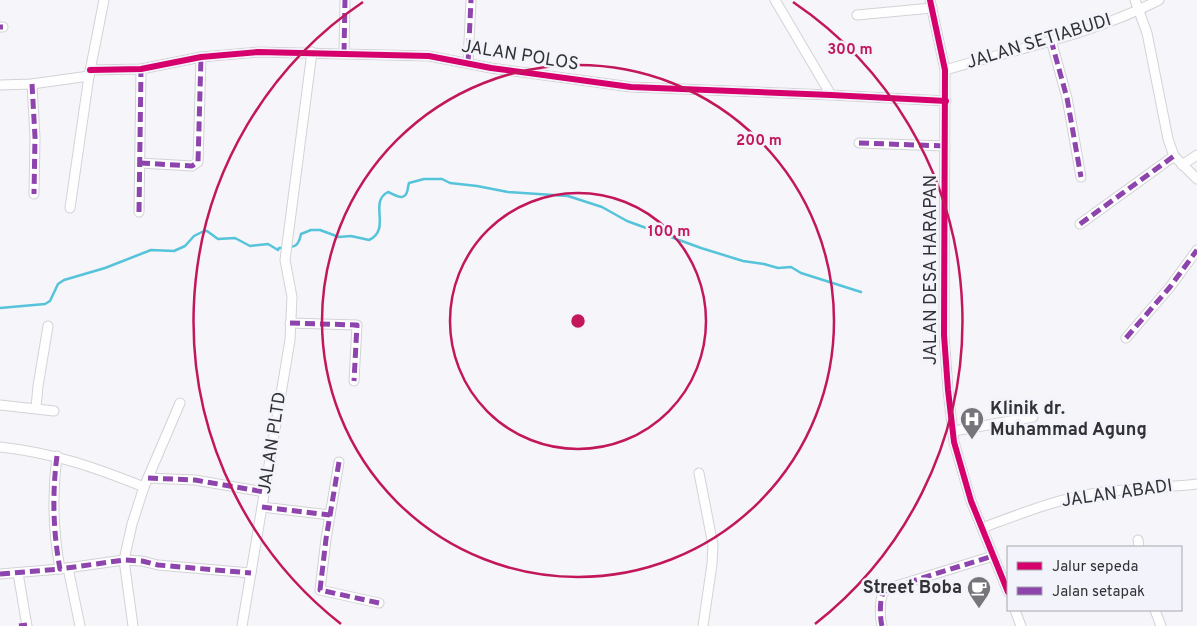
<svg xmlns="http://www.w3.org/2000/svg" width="1197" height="626" viewBox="0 0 1197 626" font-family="Overpass,sans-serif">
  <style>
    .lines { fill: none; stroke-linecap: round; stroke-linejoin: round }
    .stream { stroke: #55c3d9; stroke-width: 2.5 }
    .minor-casing { stroke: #d3d3d7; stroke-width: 11 }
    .minor { stroke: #fefefe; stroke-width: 9 }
    .quiet { stroke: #8e44ad; stroke-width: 5; stroke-dasharray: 10 5; stroke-linecap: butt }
    .cycleway-casing { stroke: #f3f3fc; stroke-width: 9 }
    .cycleway { stroke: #d6006c; stroke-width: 6 }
    .ring { fill: none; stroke: #c2185b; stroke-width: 2.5 }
    .labels { text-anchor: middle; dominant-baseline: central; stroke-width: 5; stroke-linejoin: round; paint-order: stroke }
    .street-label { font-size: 18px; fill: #323235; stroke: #f3f3fc }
    .poi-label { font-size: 18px; font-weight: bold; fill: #323235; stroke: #f3f3fc; text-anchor: start }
    .centre { fill: #c2185b; stroke: #f3f3fc; stroke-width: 2.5 }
    .ring-label { font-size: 15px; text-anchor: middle; font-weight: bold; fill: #c2185b; stroke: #f3f3fc; stroke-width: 5; stroke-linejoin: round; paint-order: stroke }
  </style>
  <rect width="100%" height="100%" fill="#f5f5fa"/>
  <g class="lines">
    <path class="stream" d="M 0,308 L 45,304 L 50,301 L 58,284 L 64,280 L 105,268 L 151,250 L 174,251 L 185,246 L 194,236 L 204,231 L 207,231 L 218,239 L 235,238 L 250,246 L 268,244 L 278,250 L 279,248 C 293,247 298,249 301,234 L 311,230 L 320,230 L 339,237 L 351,236 L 369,240 C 392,229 368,202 388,192 C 393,194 404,202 407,192 C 408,189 408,186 409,183 L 424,179 L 442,179 L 450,183 L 477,186 L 508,192 L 568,196 L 602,207 L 627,221 L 701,248 L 743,261 L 764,264 L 778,268 L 791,267 L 801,273 L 861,292"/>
    <g class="minor-casing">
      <g id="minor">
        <path d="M 775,0 L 831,95"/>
        <path d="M 930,0 L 945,70 L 944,335 L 948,390 L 954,442 L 971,501 L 1008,592"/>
        <path d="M 1135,0 L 1147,33 L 1168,139 L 1174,156 L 1197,179"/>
        <path d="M 857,15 L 932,8"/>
        <path d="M 0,27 L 3,27"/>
        <path d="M 1051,40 L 1067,98 L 1081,177"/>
        <path d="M 344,53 L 345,0"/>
        <path d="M 468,63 L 471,0"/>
        <path d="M 90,70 L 141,69 L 201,57 L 258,52 L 429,56 L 491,68 L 631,87 L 831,95 L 946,101"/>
        <path d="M 945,70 C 1017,49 1093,34 1159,0"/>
        <path d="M 32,84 L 35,137 L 34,194"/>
        <path d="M 0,85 L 32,84 L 89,76"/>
        <path d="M 859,143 L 945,146"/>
        <path d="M 140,163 L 192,166 L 198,162 L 201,57"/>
        <path d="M 1182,165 L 1197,155"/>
        <path d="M 70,208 L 89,76 L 104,0"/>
        <path d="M 139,212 L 141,69"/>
        <path d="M 1080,224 L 1174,156"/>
        <path d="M 290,323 L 357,325 L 354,381"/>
        <path d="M 1126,338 L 1170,287 L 1197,250"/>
        <path d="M 0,405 L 54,411"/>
        <path d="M 36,408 L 38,386 L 48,326"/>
        <path d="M 954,431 L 1033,417"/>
        <path d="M 0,447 C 54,453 94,467 144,487"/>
        <path d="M 57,456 C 52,494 53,531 60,569 L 124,560 L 142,561 L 158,565 L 251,573"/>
        <path d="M 339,462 L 326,539 L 320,590 L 379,603"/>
        <path d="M 699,473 L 713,545 L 712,564 L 703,626"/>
        <path d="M 148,478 L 195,480 L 265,492"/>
        <path d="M 262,507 L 330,515"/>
        <path d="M 982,528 C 1020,514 1056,499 1097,493 C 1130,488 1164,488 1197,484"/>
        <path d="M 1138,540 L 1139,547"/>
        <path d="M 68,568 L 80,626"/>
        <path d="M 18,573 L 27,626"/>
        <path d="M 0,574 L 60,569"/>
        <path d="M 1015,610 L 1021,626"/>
        <path d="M 1155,610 L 1161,626"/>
        <path d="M 133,626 L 124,560 L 132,524 L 144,487 L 180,403"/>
        <path d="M 242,626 L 290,340 L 292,297 L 285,260 L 312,52"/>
        <path d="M 882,626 C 880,619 879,598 884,592 C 887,589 892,588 896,586 L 993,556"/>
      </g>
    </g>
    <use href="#minor" class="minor"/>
    <g class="quiet">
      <path d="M 0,27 L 3,27"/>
      <path d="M 1051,40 L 1067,98 L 1081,177"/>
      <path d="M 344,53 L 345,0"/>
      <path d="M 468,63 L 471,0"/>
      <path d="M 32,84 L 35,137 L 34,194"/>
      <path d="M 859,143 L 945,146"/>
      <path d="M 140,163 L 192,166 L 198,162 L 201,57"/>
      <path d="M 139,212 L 141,69"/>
      <path d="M 1080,224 L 1174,156"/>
      <path d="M 290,323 L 357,325 L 354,381"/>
      <path d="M 1126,338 L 1170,287 L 1197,250"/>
      <path d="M 57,456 C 52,494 53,531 60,569 L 124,560 L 142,561 L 158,565 L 251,573"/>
      <path d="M 339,462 L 326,539 L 320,590 L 379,603"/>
      <path d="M 148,478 L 195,480 L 265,492"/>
      <path d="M 262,507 L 330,515"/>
      <path d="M 0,574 L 60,569"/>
      <path d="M 19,626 L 27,625"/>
      <path d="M 882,626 C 880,619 879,598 884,592 C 887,589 892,588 896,586 L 993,556"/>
    </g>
    <g class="cycleway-casing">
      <g id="cycleway">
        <path d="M 930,0 L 945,70 L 944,335 L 948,390 L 954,442 L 971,501 L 1008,592"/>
        <path d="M 90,70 L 141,69 L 201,57 L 258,52 L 429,56 L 491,68 L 631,87 L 831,95 L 946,101"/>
      </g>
    </g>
    <use href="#cycleway" class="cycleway"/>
  </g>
  <g class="ring">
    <circle cx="578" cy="321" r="128"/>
    <circle cx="578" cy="321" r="256"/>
    <path d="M341 624A385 385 0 0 1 363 2M793 2A385 385 0 0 1 815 624"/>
  </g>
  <defs>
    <g id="hospital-pin" transform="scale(1.25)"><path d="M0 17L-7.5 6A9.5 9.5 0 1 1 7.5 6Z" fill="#76767a" stroke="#f3f3fc"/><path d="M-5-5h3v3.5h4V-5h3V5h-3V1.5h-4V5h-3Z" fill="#fff"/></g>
    <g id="cafe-pin" transform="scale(1.25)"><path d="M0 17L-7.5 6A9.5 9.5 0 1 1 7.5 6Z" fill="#76767a" stroke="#f3f3fc"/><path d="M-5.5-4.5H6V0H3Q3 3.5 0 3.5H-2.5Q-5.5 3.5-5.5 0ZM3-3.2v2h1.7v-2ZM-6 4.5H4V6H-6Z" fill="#fff"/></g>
  </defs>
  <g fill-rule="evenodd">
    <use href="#hospital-pin" x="972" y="419"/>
    <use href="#cafe-pin" x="979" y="588"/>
  </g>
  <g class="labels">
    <g class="street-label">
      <text transform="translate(1039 42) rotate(-17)">JALAN SETIABUDI</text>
      <text transform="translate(520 56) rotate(9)">JALAN POLOS</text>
      <text transform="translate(931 270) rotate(-90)">JALAN DESA HARAPAN</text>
      <text transform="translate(273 443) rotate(-81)">JALAN PLTD</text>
      <text transform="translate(1117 494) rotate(-8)">JALAN ABADI</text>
    </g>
    <g class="poi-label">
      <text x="990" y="409">Klinik dr.<tspan x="990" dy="21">Muhammad Agung</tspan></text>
      <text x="962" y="588" text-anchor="end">Street Boba</text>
    </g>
  </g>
  <circle cx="578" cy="321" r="8" class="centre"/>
  <g class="ring-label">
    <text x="850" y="54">300 m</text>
    <text x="759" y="145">200 m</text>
    <text x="669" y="236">100 m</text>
  </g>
  <rect x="1007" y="546" width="175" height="65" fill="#f3f3fc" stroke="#a6a6ac"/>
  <rect x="1017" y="562" width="25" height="8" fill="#d6006c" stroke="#a6a6ac"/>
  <text x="1052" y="571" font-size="15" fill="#323235">Jalur sepeda</text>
  <rect x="1017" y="587" width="25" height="8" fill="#8e44ad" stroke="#a6a6ac"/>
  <text x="1052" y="596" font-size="15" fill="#323235">Jalan setapak</text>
</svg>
